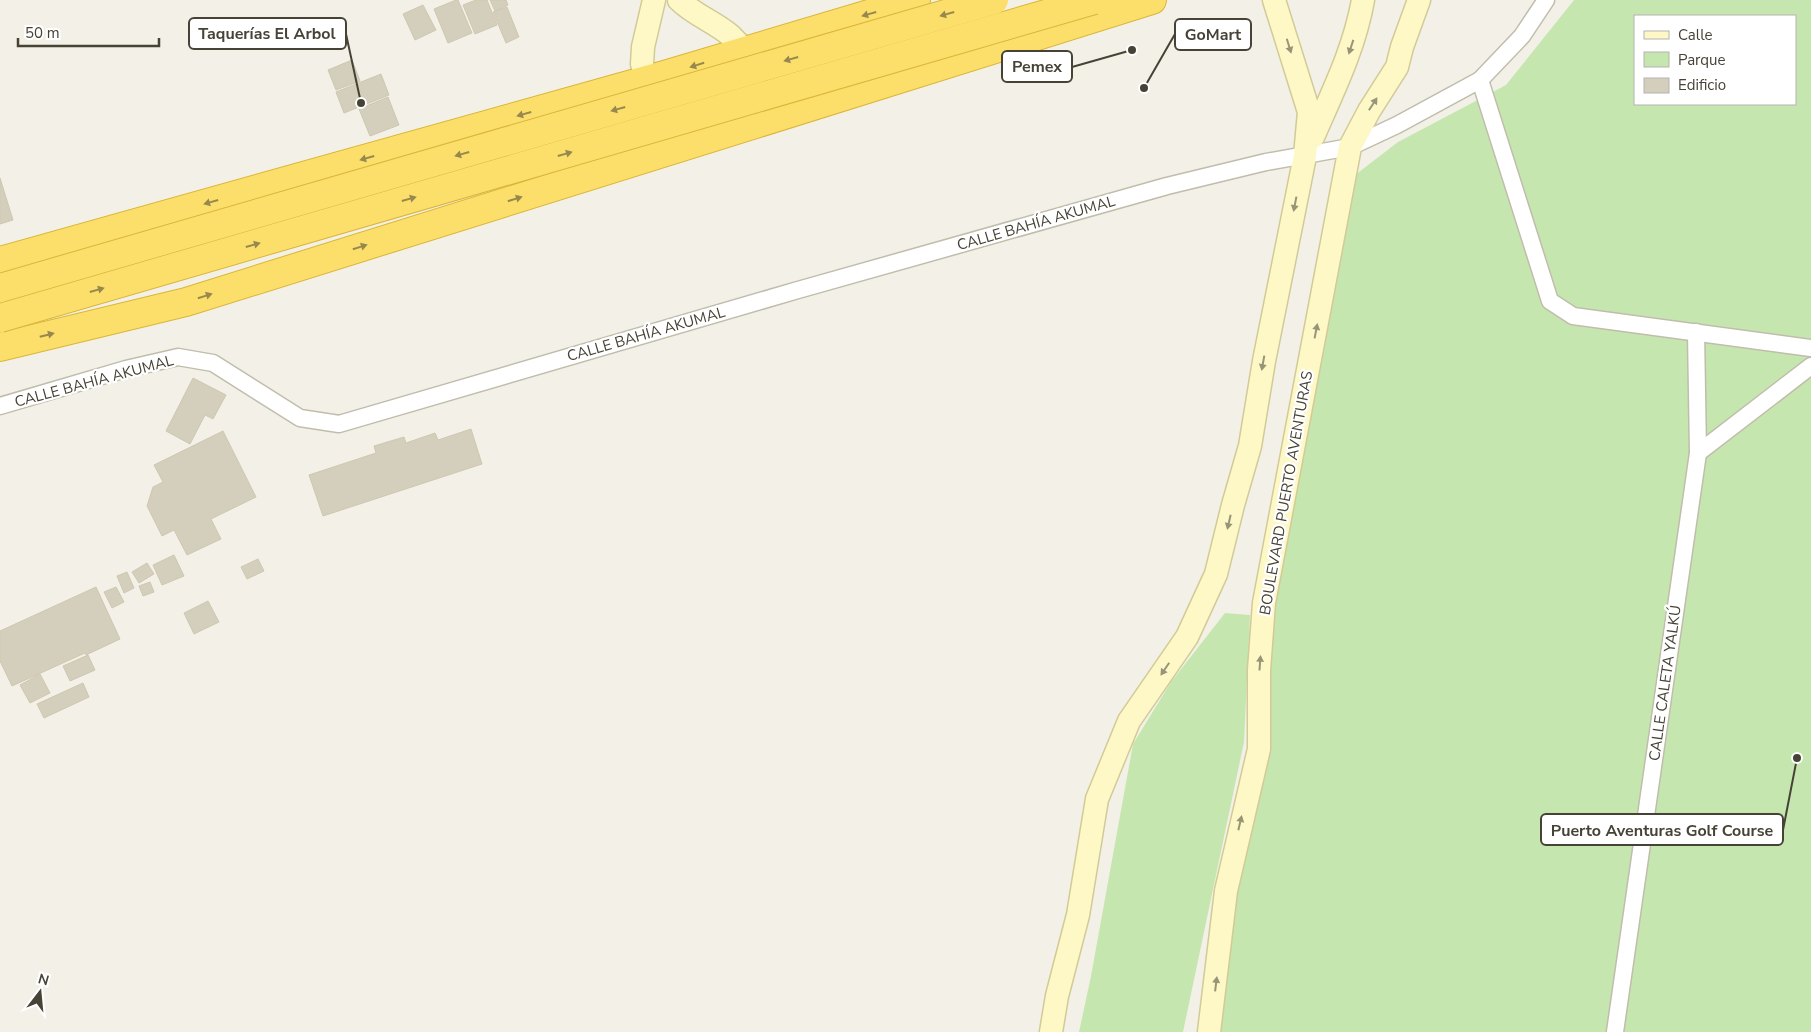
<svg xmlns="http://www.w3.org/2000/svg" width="1811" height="1032" viewBox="0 0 1811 1032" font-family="'Nunito Sans',sans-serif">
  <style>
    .green { fill: #c6e6b0; fill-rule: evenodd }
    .building { fill: #d4cebc; stroke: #cfc7af }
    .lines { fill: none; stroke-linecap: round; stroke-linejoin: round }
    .street-casing { stroke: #c1bdac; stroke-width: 19 }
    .secondary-casing { stroke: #d2ca97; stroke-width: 25 }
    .highway-casing { stroke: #dab539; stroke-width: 30 }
    .street { stroke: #fff; stroke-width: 16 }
    .secondary { stroke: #fdf8c6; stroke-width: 22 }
    .highway { stroke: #fbdf6a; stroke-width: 28 }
    .highway-bridge-casing { stroke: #dab539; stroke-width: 30; stroke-linecap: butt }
    .highway-bridge { stroke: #fbdf6a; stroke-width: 28 }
    .oneway { fill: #97894d }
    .oneway2 { fill: #989477 }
    .labels { text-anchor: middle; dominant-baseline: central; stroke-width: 4.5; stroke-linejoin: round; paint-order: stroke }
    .street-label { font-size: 15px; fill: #464236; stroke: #fff }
    .leader { fill: none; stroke: #464236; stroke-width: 2 }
    .callout-dot { fill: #464236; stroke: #fff; stroke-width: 2 }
    .callout { fill: #fff; stroke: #464236; stroke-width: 2 }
    .callout-label { font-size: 16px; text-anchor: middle; font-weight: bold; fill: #464236 }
  </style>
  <rect width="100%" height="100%" fill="#f3f1e7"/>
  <g class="green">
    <path d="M 1574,0 L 1811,0 L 1811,1032 L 1219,1032 L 1237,879 L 1270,652 L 1282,534 L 1355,175 L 1398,142 L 1506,85 ZM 1635,16 L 1795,16 L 1795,104 L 1635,104 Z"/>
    <path d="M 1225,613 L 1250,615 L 1244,742 L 1183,1032 L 1079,1032 L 1091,976 L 1133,744 L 1171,682 Z"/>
  </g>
  <g class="building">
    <path d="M 456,0 L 458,0 L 472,33 L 448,43 L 434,9 Z"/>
    <path d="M 476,0 L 487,0 L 497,25 L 475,34 L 463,5 Z"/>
    <path d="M 490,0 L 506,0 L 508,5 L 495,11 Z"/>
    <path d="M 423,5 L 436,30 L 415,40 L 403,14 Z"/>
    <path d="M 507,7 L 519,37 L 506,43 L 493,12 Z"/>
    <path d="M 352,60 L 360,81 L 336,90 L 328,70 Z"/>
    <path d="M 381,74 L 389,95 L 344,113 L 336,92 Z"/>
    <path d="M 388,97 L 399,125 L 370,136 L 359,109 Z"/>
    <path d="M 0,178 L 13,220 L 0,224 Z"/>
    <path d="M 193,378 L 226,395 L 213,419 L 205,415 L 190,444 L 166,431 Z"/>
    <path d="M 471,429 L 482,464 L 323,516 L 309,475 L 376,453 L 374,446 L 404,437 L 406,443 L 435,433 L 438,440 Z"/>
    <path d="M 223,431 L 256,497 L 211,519 L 221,539 L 187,555 L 174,530 L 162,536 L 147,506 L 153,487 L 163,482 L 154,465 Z"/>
    <path d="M 174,555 L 184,576 L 162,585 L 153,565 Z"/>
    <path d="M 258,559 L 264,571 L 247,579 L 241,567 Z"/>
    <path d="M 147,563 L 154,574 L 139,583 L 132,572 Z"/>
    <path d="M 127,572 L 134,588 L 124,593 L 117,576 Z"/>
    <path d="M 150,582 L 154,592 L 143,596 L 139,586 Z"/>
    <path d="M 96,587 L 120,639 L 86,655 L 85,653 L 12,686 L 0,661 L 0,631 Z"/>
    <path d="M 116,587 L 124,602 L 112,608 L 104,592 Z"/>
    <path d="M 208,601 L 219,622 L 194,634 L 184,613 Z"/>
    <path d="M 88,655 L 95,670 L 70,681 L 63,666 Z"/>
    <path d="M 40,674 L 50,693 L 30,703 L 20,685 Z"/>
    <path d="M 83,683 L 89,697 L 44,718 L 37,704 Z"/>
  </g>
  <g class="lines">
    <g class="street-casing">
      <g id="street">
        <path d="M 1480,80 L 1550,301 L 1573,316 L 1811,348"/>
        <path d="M 0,406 L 126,369 L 178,357 L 213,363 L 300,418 L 339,424 L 798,290 L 1167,186 L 1266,162 L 1350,147 L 1397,125 L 1480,80 L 1522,36 L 1546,0"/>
        <path d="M 1698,453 L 1811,366"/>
        <path d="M 1615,1032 L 1698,453 L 1696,332"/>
      </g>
    </g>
    <g class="secondary-casing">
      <g id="secondary">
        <path d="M 679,0 C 694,15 715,22 731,36 C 750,53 764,88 758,114"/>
        <path d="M 652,96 L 642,64 L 643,47 L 654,0"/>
        <path d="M 1313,137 C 1333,91 1354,50 1363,0"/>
        <path d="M 1051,1032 L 1057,996 L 1078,915 L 1097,799 L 1129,721 L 1187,637 L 1216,574 L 1233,505 L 1250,446 L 1264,361 L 1305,156 L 1309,112 L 1274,0"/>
        <path d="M 1209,1032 L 1226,891 L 1259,749 L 1259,670 L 1264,603 L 1350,147 L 1369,111 L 1397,67 L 1402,47 L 1419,0"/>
      </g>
    </g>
    <g class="highway-casing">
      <g id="highway">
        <path d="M 0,261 L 661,76 L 916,0"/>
        <path d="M 0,347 L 186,302 L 1152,0"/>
      </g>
    </g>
    <use href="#street" class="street"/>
    <use href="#secondary" class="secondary"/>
    <use href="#highway" class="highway"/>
    <g class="highway-bridge-casing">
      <g id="highway-bridge">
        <path d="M 0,288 L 994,0"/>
        <path d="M 0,318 L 1094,0"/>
      </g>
    </g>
    <use href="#highway-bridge" class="highway-bridge"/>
  </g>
  <defs><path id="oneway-solid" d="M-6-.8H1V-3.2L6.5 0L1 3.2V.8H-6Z" transform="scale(1.25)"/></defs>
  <g class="oneway">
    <use href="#oneway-solid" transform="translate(869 14) rotate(164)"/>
    <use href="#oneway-solid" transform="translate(947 14) rotate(164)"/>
    <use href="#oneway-solid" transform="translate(791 59) rotate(164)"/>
    <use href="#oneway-solid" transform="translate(697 65) rotate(163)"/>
    <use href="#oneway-solid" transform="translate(618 109) rotate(164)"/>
    <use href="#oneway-solid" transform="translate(524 114) rotate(164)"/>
    <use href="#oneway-solid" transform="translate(462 154) rotate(164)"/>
    <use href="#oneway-solid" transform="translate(565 154) rotate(-16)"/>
    <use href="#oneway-solid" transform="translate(367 158) rotate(164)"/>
    <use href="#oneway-solid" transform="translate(409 199) rotate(-16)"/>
    <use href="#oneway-solid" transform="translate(515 199) rotate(-17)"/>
    <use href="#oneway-solid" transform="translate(211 202) rotate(164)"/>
    <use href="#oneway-solid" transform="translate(253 245) rotate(-16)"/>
    <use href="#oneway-solid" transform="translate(360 247) rotate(-17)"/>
    <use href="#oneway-solid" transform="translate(97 290) rotate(-16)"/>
    <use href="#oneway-solid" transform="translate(205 296) rotate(-17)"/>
    <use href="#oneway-solid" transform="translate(47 335) rotate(-14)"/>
  </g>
  <g class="oneway2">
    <use href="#oneway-solid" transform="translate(1289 46) rotate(73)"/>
    <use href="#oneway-solid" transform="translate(1351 47) rotate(108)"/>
    <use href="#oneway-solid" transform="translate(1373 104) rotate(-57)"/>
    <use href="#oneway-solid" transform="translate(1295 204) rotate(101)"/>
    <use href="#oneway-solid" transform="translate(1316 331) rotate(-79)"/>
    <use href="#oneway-solid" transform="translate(1263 363) rotate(100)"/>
    <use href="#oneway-solid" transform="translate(1229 522) rotate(103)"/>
    <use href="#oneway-solid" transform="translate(1260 663) rotate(-86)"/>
    <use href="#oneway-solid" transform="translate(1165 669) rotate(124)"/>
    <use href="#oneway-solid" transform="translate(1240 823) rotate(-77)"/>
    <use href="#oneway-solid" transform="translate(1216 984) rotate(-83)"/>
  </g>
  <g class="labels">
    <g class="street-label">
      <text transform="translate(1036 223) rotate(-16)">CALLE BAHÍA AKUMAL</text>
      <text transform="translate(646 334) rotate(-16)">CALLE BAHÍA AKUMAL</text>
      <text transform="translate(94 381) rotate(-15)">CALLE BAHÍA AKUMAL</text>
      <text transform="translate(1286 493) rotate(-80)">BOULEVARD PUERTO AVENTURAS</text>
      <text transform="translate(1665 683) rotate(-82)">CALLE CALETA YALKÚ</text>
    </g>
  </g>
  <path class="leader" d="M361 103L346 34M1144 88L1175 34M1132 50L1072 67M1797 758L1783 830"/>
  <g class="callout-dot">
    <circle cx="361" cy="103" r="5"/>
    <circle cx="1144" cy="88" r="5"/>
    <circle cx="1132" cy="50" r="5"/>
    <circle cx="1797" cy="758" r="5"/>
  </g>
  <g class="callout">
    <rect x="189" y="18" width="157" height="31" rx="5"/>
    <rect x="1175" y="19" width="76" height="31" rx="5"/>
    <rect x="1002" y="51" width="70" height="31" rx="5"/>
    <rect x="1541" y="814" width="242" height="31" rx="5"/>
  </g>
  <g class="callout-label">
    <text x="267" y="39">Taquerías El Arbol</text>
    <text x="1213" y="40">GoMart</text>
    <text x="1037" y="72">Pemex</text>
    <text x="1662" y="836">Puerto Aventuras Golf Course</text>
  </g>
  <rect x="1634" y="15" width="162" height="90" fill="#ffffff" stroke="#b5b3af"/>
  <rect x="1644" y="31" width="25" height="8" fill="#fdf8c6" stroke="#b5b3af"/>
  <text x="1678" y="40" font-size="15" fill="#464236">Calle</text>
  <rect x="1644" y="52" width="25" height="15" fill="#c6e6b0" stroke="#b5b3af"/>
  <text x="1678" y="65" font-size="15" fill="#464236">Parque</text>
  <rect x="1644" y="78" width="25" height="15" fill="#d4cebc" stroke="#b5b3af"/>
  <text x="1678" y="90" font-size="15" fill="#464236">Edificio</text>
  <g transform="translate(40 992) rotate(16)" stroke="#ffffff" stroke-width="4" paint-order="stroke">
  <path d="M0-4L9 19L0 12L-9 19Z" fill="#464236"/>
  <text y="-8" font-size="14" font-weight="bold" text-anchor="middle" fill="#464236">N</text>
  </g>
  <path d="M18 38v8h141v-8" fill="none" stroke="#464236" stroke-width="2.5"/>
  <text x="25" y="38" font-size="15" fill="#464236" stroke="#ffffff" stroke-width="4" paint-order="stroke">50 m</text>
</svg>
